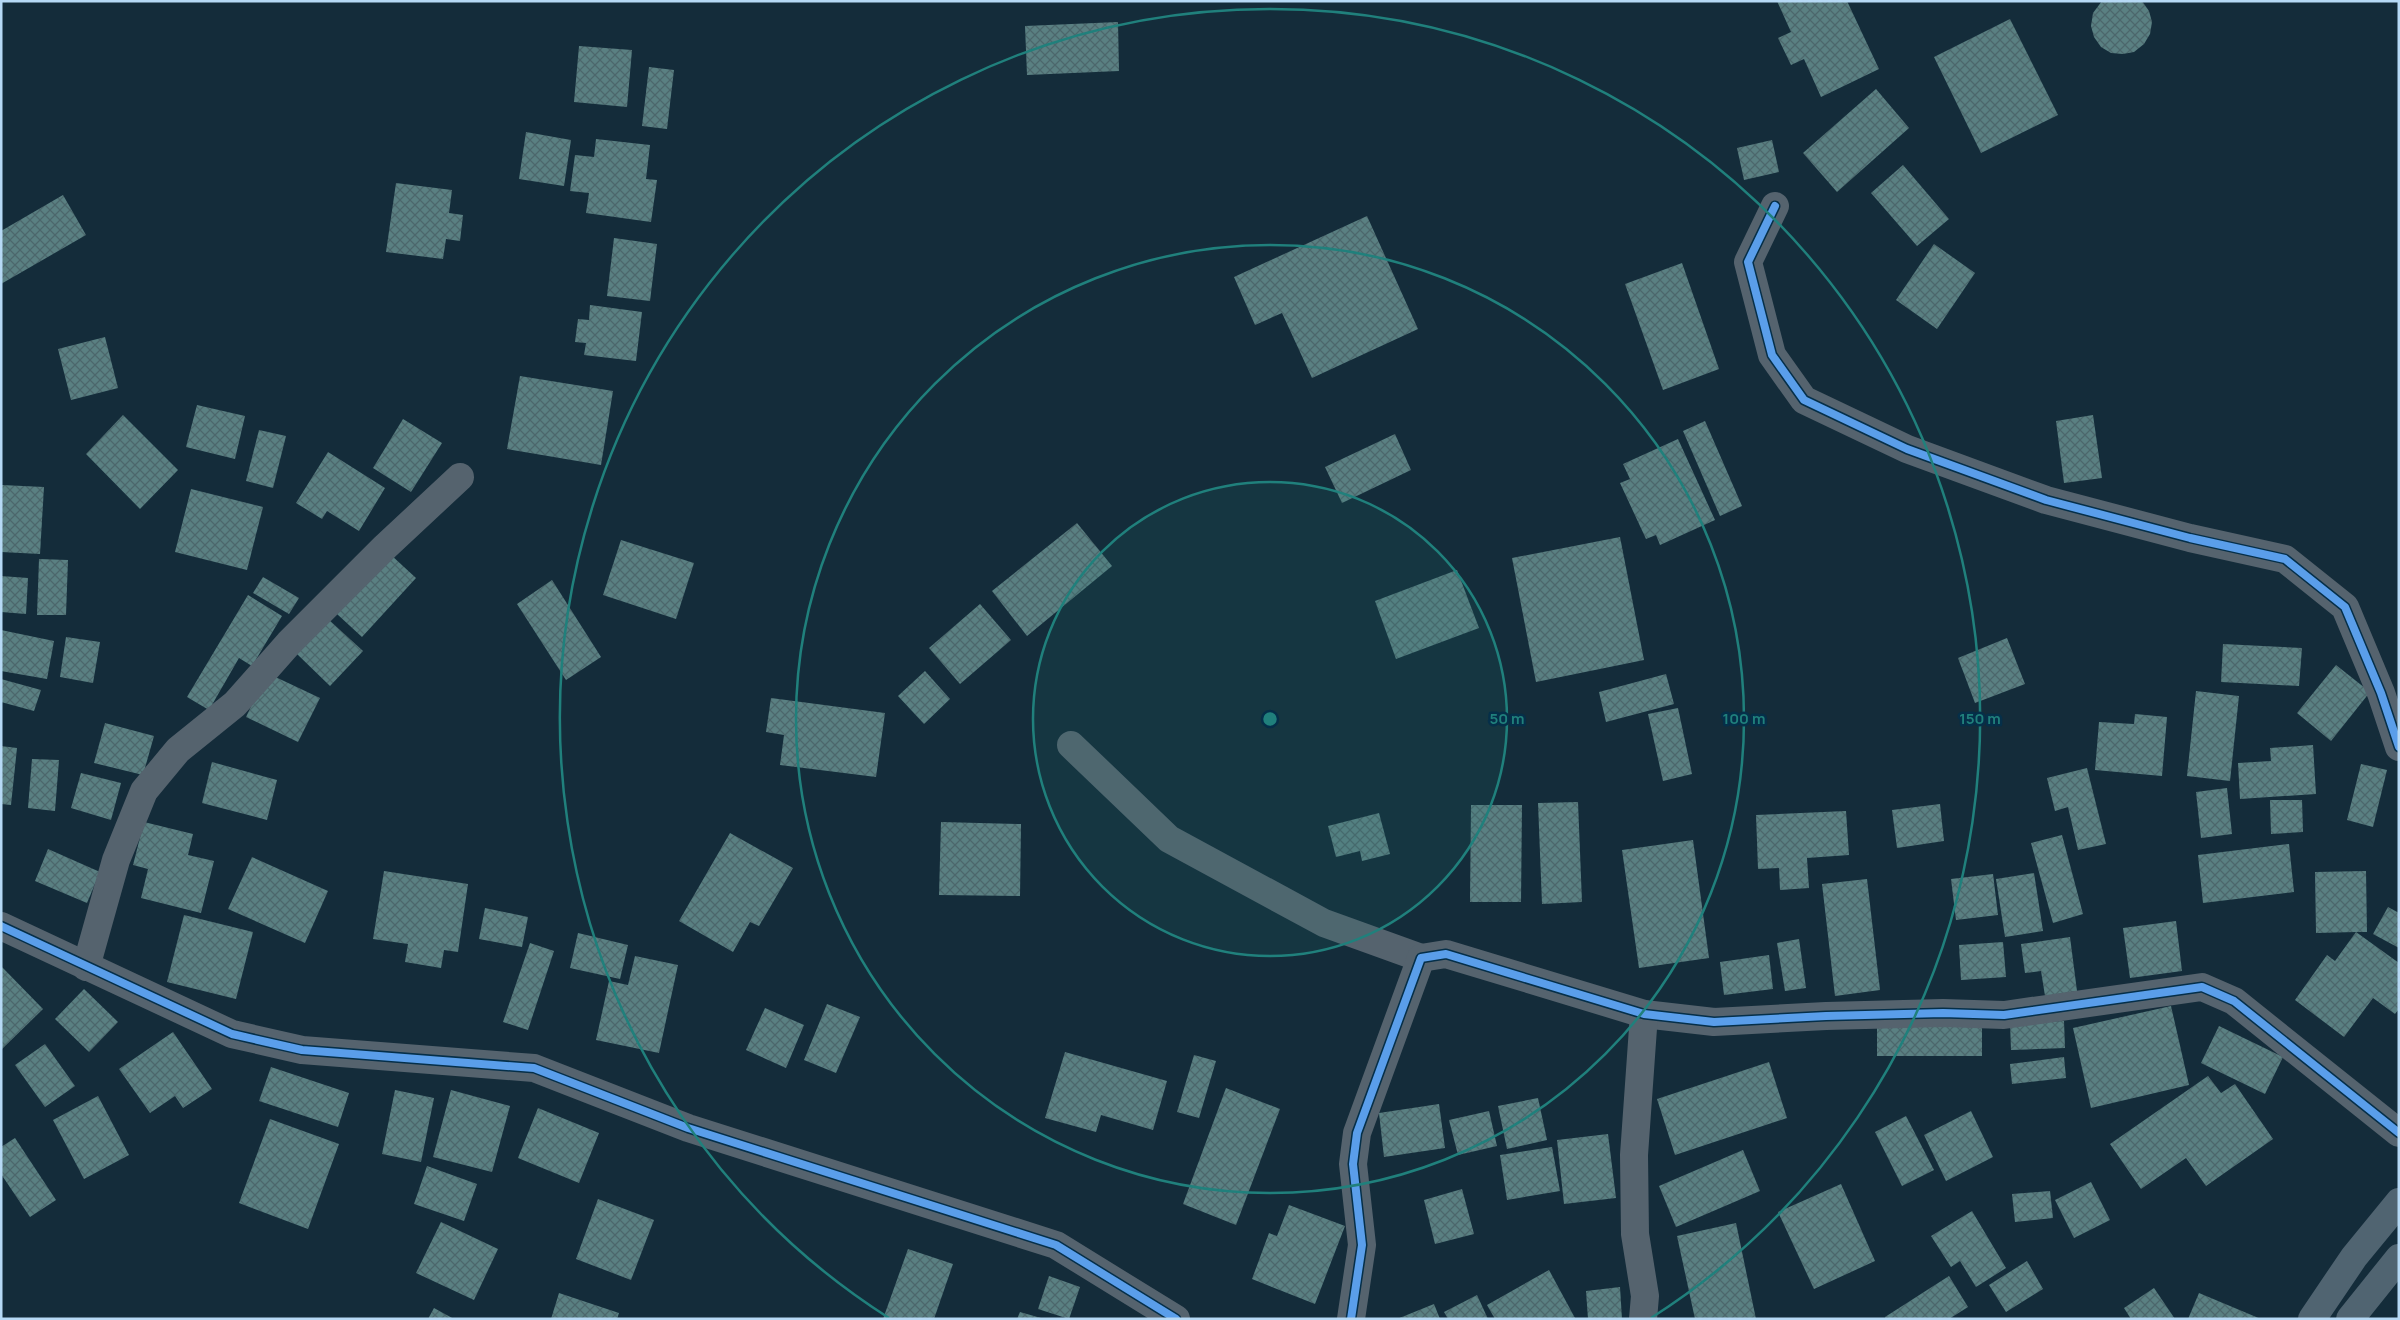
<svg xmlns="http://www.w3.org/2000/svg" width="2400" height="1320" viewBox="0 0 2400 1320" font-family="Manrope,sans-serif">
  <style>
    .building { fill: url(#building-cross-hatch) }
    .lines { fill: none; stroke-linecap: round; stroke-linejoin: round }
    .minor { stroke: #55636e; stroke-width: 28 }
    .major { stroke: #506471; stroke-width: 28 }
    .cycleway-casing { stroke: #052f49; stroke-width: 11 }
    .cycleway { stroke: #5a9eea; stroke-width: 8 }
    .ring { fill: none; stroke: #20807c; stroke-width: 2.5 }
    .centre { fill: #20807c; stroke: #052f49; stroke-width: 2.5 }
    .ring-label { font-size: 15px; text-anchor: middle; font-weight: bold; fill: #20807c; stroke: #052f49; stroke-width: 5; stroke-linejoin: round; paint-order: stroke }
  </style>
  <defs>
    <pattern id="building-cross-hatch" width="8" height="8" patternUnits="userSpaceOnUse" patternTransform="scale(1.25)"><rect width="8" height="8" fill="#5a8082"/><path d="M0 0l8 8M0 8l8-8" fill="none" stroke="#4c676c"/></pattern>
  </defs>
  <rect width="100%" height="100%" fill="#142c3a"/>
  <g class="building">
    <path d="M 1777,1 L 1847,1 L 1879,69 L 1821,97 L 1804,59 L 1791,65 L 1778,38 L 1791,32 Z"/>
    <path d="M 2102,1 L 2142,1 L 2149,11 L 2152,22 L 2150,34 L 2144,44 L 2134,52 L 2123,54 L 2111,53 L 2101,47 L 2094,37 L 2091,26 L 2093,13 Z"/>
    <path d="M 2010,19 L 2058,115 L 1981,153 L 1934,57 Z"/>
    <path d="M 1118,22 L 1119,71 L 1027,75 L 1025,26 Z"/>
    <path d="M 579,46 L 632,50 L 627,107 L 574,102 Z"/>
    <path d="M 649,67 L 674,70 L 667,129 L 642,126 Z"/>
    <path d="M 1876,89 L 1909,128 L 1837,192 L 1803,153 Z"/>
    <path d="M 526,132 L 571,140 L 564,186 L 519,179 Z"/>
    <path d="M 596,139 L 650,145 L 646,179 L 657,180 L 651,222 L 586,213 L 589,193 L 570,191 L 575,155 L 594,157 Z"/>
    <path d="M 1772,140 L 1779,172 L 1744,180 L 1737,148 Z"/>
    <path d="M 1903,165 L 1949,219 L 1917,246 L 1871,193 Z"/>
    <path d="M 396,183 L 452,190 L 449,213 L 463,215 L 460,241 L 446,239 L 443,259 L 386,252 Z"/>
    <path d="M 63,195 L 86,235 L 1,284 L 1,231 Z"/>
    <path d="M 1367,216 L 1418,329 L 1312,378 L 1282,313 L 1255,325 L 1234,277 Z"/>
    <path d="M 614,238 L 657,244 L 650,301 L 607,296 Z"/>
    <path d="M 1934,244 L 1975,273 L 1937,329 L 1896,300 Z"/>
    <path d="M 1682,263 L 1719,369 L 1663,390 L 1625,284 Z"/>
    <path d="M 590,305 L 642,312 L 636,361 L 584,355 L 586,343 L 575,342 L 578,319 L 589,320 Z"/>
    <path d="M 105,337 L 118,388 L 71,400 L 58,349 Z"/>
    <path d="M 520,376 L 613,391 L 601,465 L 507,449 Z"/>
    <path d="M 197,405 L 245,416 L 235,459 L 186,447 Z"/>
    <path d="M 123,415 L 178,470 L 140,509 L 86,454 Z"/>
    <path d="M 2093,415 L 2102,478 L 2064,483 L 2056,421 Z"/>
    <path d="M 403,419 L 442,443 L 411,492 L 373,468 Z"/>
    <path d="M 1705,421 L 1742,506 L 1720,516 L 1683,431 Z"/>
    <path d="M 259,430 L 286,436 L 273,488 L 246,481 Z"/>
    <path d="M 1395,434 L 1411,470 L 1342,503 L 1325,467 Z"/>
    <path d="M 1678,439 L 1715,520 L 1660,545 L 1656,535 L 1646,539 L 1620,483 L 1630,479 L 1623,464 Z"/>
    <path d="M 328,452 L 385,488 L 359,531 L 327,511 L 322,519 L 296,503 Z"/>
    <path d="M 2,485 L 44,487 L 40,554 L 1,552 Z"/>
    <path d="M 191,489 L 263,507 L 247,570 L 175,552 Z"/>
    <path d="M 1077,523 L 1112,566 L 1027,636 L 992,591 Z"/>
    <path d="M 1620,537 L 1644,660 L 1536,682 L 1512,558 Z"/>
    <path d="M 621,540 L 694,563 L 676,619 L 603,595 Z"/>
    <path d="M 391,555 L 416,578 L 362,637 L 337,614 Z"/>
    <path d="M 39,559 L 68,560 L 66,615 L 37,615 Z"/>
    <path d="M 1457,570 L 1479,628 L 1396,659 L 1375,601 Z"/>
    <path d="M 1,576 L 28,578 L 26,614 L 1,612 Z"/>
    <path d="M 263,577 L 299,598 L 289,614 L 253,593 Z"/>
    <path d="M 552,580 L 601,657 L 566,680 L 517,604 Z"/>
    <path d="M 248,595 L 282,616 L 252,666 L 239,658 L 209,710 L 187,697 Z"/>
    <path d="M 980,604 L 1011,640 L 960,684 L 929,648 Z"/>
    <path d="M 328,619 L 363,651 L 330,686 L 296,653 Z"/>
    <path d="M 1,630 L 54,641 L 47,679 L 1,671 Z"/>
    <path d="M 66,637 L 100,642 L 93,683 L 60,677 Z"/>
    <path d="M 2007,638 L 2025,684 L 1975,703 L 1958,658 Z"/>
    <path d="M 2223,644 L 2302,648 L 2299,686 L 2221,682 Z"/>
    <path d="M 2336,665 L 2370,692 L 2331,741 L 2297,713 Z"/>
    <path d="M 925,671 L 950,699 L 924,724 L 898,696 Z"/>
    <path d="M 267,673 L 320,698 L 298,742 L 246,717 Z"/>
    <path d="M 1666,674 L 1674,704 L 1606,722 L 1599,692 Z"/>
    <path d="M 1,679 L 41,690 L 34,711 L 1,702 Z"/>
    <path d="M 2196,691 L 2239,696 L 2230,781 L 2187,776 Z"/>
    <path d="M 771,698 L 885,713 L 876,777 L 780,765 L 784,735 L 766,732 Z"/>
    <path d="M 1678,708 L 1692,774 L 1663,781 L 1648,714 Z"/>
    <path d="M 2135,714 L 2167,717 L 2162,776 L 2095,770 L 2099,722 L 2134,724 Z"/>
    <path d="M 105,723 L 154,736 L 143,775 L 94,763 Z"/>
    <path d="M 2313,745 L 2316,794 L 2240,799 L 2238,763 L 2271,761 L 2270,748 Z"/>
    <path d="M 1,746 L 17,748 L 11,805 L 1,804 Z"/>
    <path d="M 32,759 L 59,760 L 55,811 L 28,808 Z"/>
    <path d="M 212,762 L 277,780 L 267,820 L 202,803 Z"/>
    <path d="M 2361,764 L 2387,770 L 2373,827 L 2347,820 Z"/>
    <path d="M 2087,768 L 2106,844 L 2078,850 L 2068,807 L 2055,811 L 2047,778 Z"/>
    <path d="M 81,773 L 121,783 L 111,820 L 71,808 Z"/>
    <path d="M 2227,788 L 2232,834 L 2201,838 L 2196,792 Z"/>
    <path d="M 2270,800 L 2302,800 L 2303,832 L 2271,834 Z"/>
    <path d="M 1578,802 L 1582,902 L 1542,904 L 1538,803 Z"/>
    <path d="M 1940,804 L 1944,841 L 1897,848 L 1892,810 Z"/>
    <path d="M 1471,805 L 1522,805 L 1521,902 L 1470,902 Z"/>
    <path d="M 1846,811 L 1849,855 L 1807,858 L 1809,888 L 1780,890 L 1779,868 L 1758,869 L 1756,815 Z"/>
    <path d="M 1379,813 L 1390,854 L 1362,861 L 1360,851 L 1336,857 L 1328,826 Z"/>
    <path d="M 144,822 L 193,834 L 188,855 L 214,861 L 201,913 L 141,898 L 148,869 L 133,865 Z"/>
    <path d="M 941,822 L 1021,824 L 1020,896 L 939,895 Z"/>
    <path d="M 730,833 L 793,868 L 759,926 L 750,922 L 733,952 L 679,921 Z"/>
    <path d="M 2062,835 L 2083,914 L 2053,923 L 2031,843 Z"/>
    <path d="M 1693,840 L 1709,958 L 1639,968 L 1622,850 Z"/>
    <path d="M 2289,844 L 2294,892 L 2203,903 L 2198,855 Z"/>
    <path d="M 48,849 L 100,872 L 87,903 L 35,881 Z"/>
    <path d="M 252,857 L 328,891 L 305,943 L 228,909 Z"/>
    <path d="M 384,871 L 468,884 L 458,952 L 444,950 L 441,968 L 405,962 L 408,944 L 373,939 Z"/>
    <path d="M 2366,871 L 2367,932 L 2356,932 L 2399,963 L 2399,1009 L 2395,1014 L 2373,998 L 2344,1037 L 2295,1000 L 2327,955 L 2335,961 L 2356,932 L 2316,933 L 2315,872 Z"/>
    <path d="M 2034,873 L 2043,931 L 2005,937 L 1996,879 Z"/>
    <path d="M 1993,874 L 1998,915 L 1956,920 L 1951,879 Z"/>
    <path d="M 1867,879 L 1880,990 L 1835,996 L 1822,884 Z"/>
    <path d="M 2388,907 L 2399,913 L 2399,948 L 2373,934 Z"/>
    <path d="M 485,908 L 528,917 L 522,947 L 479,939 Z"/>
    <path d="M 184,915 L 253,932 L 236,999 L 167,982 Z"/>
    <path d="M 2176,921 L 2182,971 L 2130,978 L 2123,928 Z"/>
    <path d="M 578,933 L 628,945 L 620,979 L 570,968 Z"/>
    <path d="M 2070,937 L 2077,991 L 2045,996 L 2041,971 L 2025,973 L 2021,944 Z"/>
    <path d="M 1799,939 L 1806,988 L 1785,991 L 1777,943 Z"/>
    <path d="M 2003,942 L 2006,977 L 1961,980 L 1959,945 Z"/>
    <path d="M 530,943 L 554,951 L 528,1030 L 503,1022 Z"/>
    <path d="M 1769,955 L 1773,989 L 1724,995 L 1720,962 Z"/>
    <path d="M 635,956 L 678,965 L 659,1053 L 596,1040 L 609,981 L 628,985 Z"/>
    <path d="M 1,966 L 43,1009 L 1,1050 Z"/>
    <path d="M 84,989 L 118,1022 L 89,1052 L 55,1019 Z"/>
    <path d="M 827,1004 L 860,1017 L 836,1073 L 804,1060 Z"/>
    <path d="M 2171,1006 L 2189,1085 L 2091,1108 L 2073,1028 Z"/>
    <path d="M 765,1008 L 804,1025 L 786,1068 L 746,1050 Z"/>
    <path d="M 2064,1021 L 2065,1048 L 2011,1050 L 2010,1023 Z"/>
    <path d="M 2219,1026 L 2283,1057 L 2265,1094 L 2201,1063 Z"/>
    <rect x="1877" y="1027" width="105" height="29"/>
    <path d="M 173,1032 L 212,1089 L 183,1108 L 175,1096 L 150,1113 L 119,1069 Z"/>
    <path d="M 45,1044 L 75,1086 L 45,1107 L 15,1065 Z"/>
    <path d="M 1065,1052 L 1167,1081 L 1153,1130 L 1101,1115 L 1096,1132 L 1045,1118 Z"/>
    <path d="M 1194,1055 L 1216,1061 L 1199,1118 L 1177,1112 Z"/>
    <path d="M 2064,1057 L 2066,1078 L 2012,1084 L 2010,1064 Z"/>
    <path d="M 1769,1062 L 1787,1118 L 1675,1155 L 1657,1099 Z"/>
    <path d="M 271,1067 L 349,1093 L 338,1127 L 259,1101 Z"/>
    <path d="M 2208,1076 L 2221,1093 L 2235,1084 L 2273,1139 L 2206,1186 L 2186,1158 L 2141,1189 L 2110,1144 Z"/>
    <path d="M 1226,1088 L 1280,1109 L 1236,1225 L 1183,1204 Z"/>
    <path d="M 395,1090 L 434,1098 L 421,1162 L 382,1154 Z"/>
    <path d="M 451,1090 L 510,1106 L 492,1172 L 433,1157 Z"/>
    <path d="M 98,1096 L 129,1155 L 84,1179 L 53,1120 Z"/>
    <path d="M 1538,1098 L 1547,1140 L 1507,1149 L 1498,1106 Z"/>
    <path d="M 1439,1104 L 1445,1148 L 1384,1157 L 1379,1113 Z"/>
    <path d="M 538,1108 L 599,1133 L 579,1183 L 518,1158 Z"/>
    <path d="M 1489,1111 L 1497,1146 L 1458,1155 L 1449,1120 Z"/>
    <path d="M 1971,1111 L 1993,1157 L 1946,1181 L 1924,1135 Z"/>
    <path d="M 1906,1116 L 1934,1170 L 1902,1186 L 1875,1132 Z"/>
    <path d="M 270,1119 L 339,1144 L 308,1229 L 239,1203 Z"/>
    <path d="M 1608,1134 L 1616,1198 L 1564,1204 L 1557,1140 Z"/>
    <path d="M 15,1138 L 56,1200 L 30,1217 L 1,1174 L 1,1147 Z"/>
    <path d="M 1552,1147 L 1560,1191 L 1507,1200 L 1500,1155 Z"/>
    <path d="M 1743,1150 L 1760,1191 L 1676,1227 L 1659,1186 Z"/>
    <path d="M 427,1166 L 477,1184 L 464,1221 L 414,1204 Z"/>
    <path d="M 2091,1182 L 2110,1220 L 2074,1238 L 2055,1200 Z"/>
    <path d="M 1841,1184 L 1875,1261 L 1814,1289 L 1778,1212 Z"/>
    <path d="M 1462,1189 L 1474,1234 L 1435,1244 L 1424,1200 Z"/>
    <path d="M 2050,1191 L 2053,1218 L 2015,1222 L 2012,1194 Z"/>
    <path d="M 598,1199 L 654,1220 L 631,1280 L 576,1259 Z"/>
    <path d="M 1289,1205 L 1345,1226 L 1315,1304 L 1252,1279 L 1269,1233 L 1277,1236 Z"/>
    <path d="M 1972,1211 L 2006,1268 L 1976,1287 L 1960,1261 L 1951,1267 L 1931,1236 Z"/>
    <path d="M 441,1222 L 498,1249 L 474,1300 L 416,1273 Z"/>
    <path d="M 1736,1223 L 1756,1319 L 1695,1319 L 1677,1236 Z"/>
    <path d="M 908,1249 L 953,1264 L 934,1319 L 883,1319 Z"/>
    <path d="M 2027,1261 L 2043,1289 L 2006,1312 L 1989,1285 Z"/>
    <path d="M 1549,1270 L 1575,1318 L 1495,1319 L 1487,1305 Z"/>
    <path d="M 1049,1276 L 1080,1287 L 1069,1319 L 1038,1309 Z"/>
    <path d="M 1949,1276 L 1968,1307 L 1949,1319 L 1886,1319 L 1885,1317 Z"/>
    <path d="M 1620,1287 L 1622,1319 L 1588,1319 L 1586,1291 Z"/>
    <path d="M 2154,1288 L 2175,1319 L 2131,1319 L 2124,1308 Z"/>
    <path d="M 559,1293 L 619,1313 L 617,1319 L 551,1319 Z"/>
    <path d="M 2199,1293 L 2261,1319 L 2188,1319 Z"/>
    <path d="M 1477,1295 L 1488,1319 L 1448,1319 L 1444,1312 Z"/>
    <path d="M 1434,1304 L 1440,1319 L 1397,1319 Z"/>
    <path d="M 434,1308 L 454,1319 L 428,1319 Z"/>
    <path d="M 1020,1312 L 1041,1318 L 1041,1319 L 1017,1319 Z"/>
  </g>
  <g class="lines">
    <g class="minor">
      <path d="M 1775,206 L 1748,262 L 1772,355 L 1804,400 L 1907,449 L 2046,500 L 2190,538 L 2285,559 L 2345,607 L 2381,693 L 2399,747"/>
      <path d="M 1071,745 L 1169,839 L 1324,923 L 1421,958"/>
      <path d="M 1,926 L 232,1034 L 302,1050 L 534,1068 L 688,1128 L 1056,1245 L 1176,1319"/>
      <path d="M 86,967 L 116,860 L 144,791 L 178,750 L 235,704 L 289,643 L 385,547 L 460,477"/>
      <path d="M 1351,1319 L 1362,1245 L 1353,1164 L 1357,1133 L 1421,958 L 1446,954 L 1644,1014 L 1714,1022 L 1826,1016 L 1943,1013 L 2004,1015 L 2202,987 L 2234,1001 L 2399,1133"/>
      <path d="M 1643,1319 L 1645,1296 L 1635,1234 L 1634,1155 L 1644,1014"/>
    </g>
    <g class="major">
      <path d="M 2312,1319 L 2354,1257 L 2399,1202"/>
      <path d="M 2350,1319 L 2399,1258"/>
    </g>
    <g class="cycleway-casing">
      <g id="cycleway">
        <path d="M 1775,206 L 1748,262 L 1772,355 L 1804,400 L 1907,449 L 2046,500 L 2190,538 L 2285,559 L 2345,607 L 2381,693 L 2399,747"/>
        <path d="M 1,926 L 232,1034 L 302,1050 L 534,1068 L 688,1128 L 1056,1245 L 1176,1319"/>
        <path d="M 1351,1319 L 1362,1245 L 1353,1164 L 1357,1133 L 1421,958 L 1446,954 L 1644,1014 L 1714,1022 L 1826,1016 L 1943,1013 L 2004,1015 L 2202,987 L 2234,1001 L 2399,1133"/>
      </g>
    </g>
    <use href="#cycleway" class="cycleway"/>
  </g>
  <circle cx="1270" cy="719" r="237" fill="#20807c" fill-opacity=".12"/>
  <g class="ring">
    <circle cx="1270" cy="719" r="237"/>
    <circle cx="1270" cy="719" r="474"/>
    <path d="M889 1318A710 710 0 1 1 1651 1318"/>
  </g>
  <circle cx="1270" cy="719" r="8" class="centre"/>
  <g class="ring-label">
    <text x="1507" y="724">50 m</text>
    <text x="1744" y="724">100 m</text>
    <text x="1980" y="724">150 m</text>
  </g>
  <rect width="2400" height="1320" fill="none" stroke="#b6d9f5" stroke-width="5"/>
</svg>
